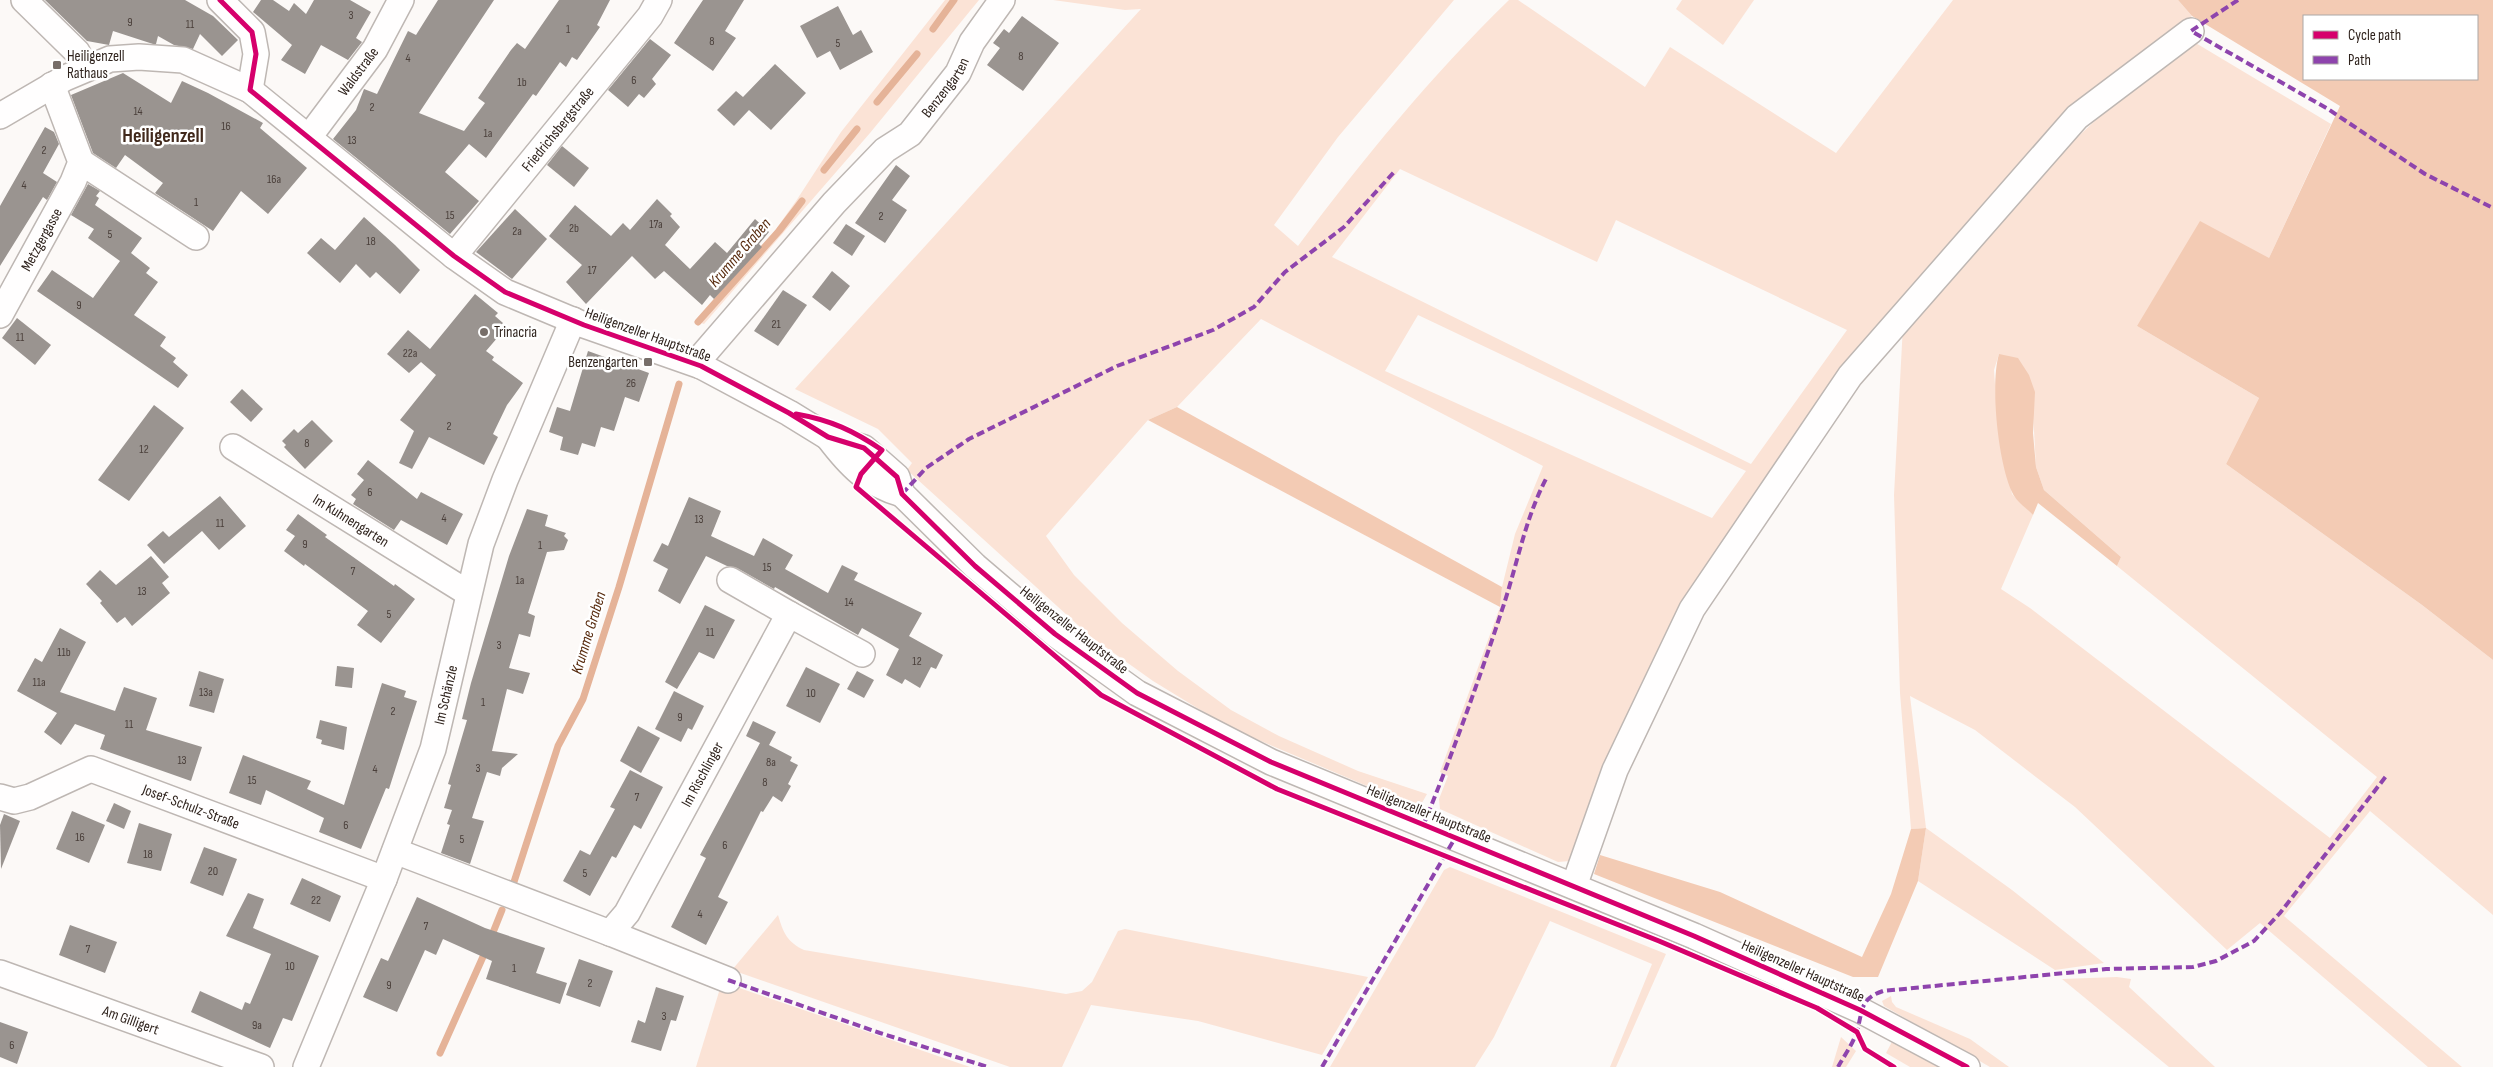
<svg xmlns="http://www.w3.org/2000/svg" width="2493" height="1067" viewBox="0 0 2493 1067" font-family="'Sofia Sans Condensed',sans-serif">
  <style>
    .green { fill: #fbe3d6; fill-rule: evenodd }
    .forest { fill: #f3cbb4; fill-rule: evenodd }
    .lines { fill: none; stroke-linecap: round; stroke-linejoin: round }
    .stream { stroke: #e5b398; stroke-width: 7 }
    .building { fill: #9a9490 }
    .minor-casing { stroke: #beb7b3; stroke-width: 28 }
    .minor { stroke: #fffefe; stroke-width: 25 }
    .quiet { stroke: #8e44ad; stroke-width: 4; stroke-dasharray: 8 4; stroke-linecap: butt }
    .cycleway-casing { stroke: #fff; stroke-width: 8 }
    .cycleway { stroke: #d6006c; stroke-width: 5 }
    .poi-dot { fill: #776e69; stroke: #fff; stroke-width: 2 }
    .labels { text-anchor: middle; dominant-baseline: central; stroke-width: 5; stroke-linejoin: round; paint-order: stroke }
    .number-label { font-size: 12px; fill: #4a3f3a }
    .poi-label { font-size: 15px; fill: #2f231d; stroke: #fff; text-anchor: start }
    .street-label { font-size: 15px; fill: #2f231d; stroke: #fff }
    .water-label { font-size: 16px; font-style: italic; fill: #572a0d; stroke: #fff }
    .district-label { font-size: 20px; font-weight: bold; fill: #41291c; stroke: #fff }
  </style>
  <rect width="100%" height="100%" fill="#fcf9f7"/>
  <g class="green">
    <path d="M 945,0 L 979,0 L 870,133 L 704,324 L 698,322 L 699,317 L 771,236 L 796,201 L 841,132 Z"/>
    <path d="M 1053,0 L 1454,0 L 1338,137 L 1274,225 L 1298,246 C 1363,159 1431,76 1509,0 L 1518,0 L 1645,87 L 1670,47 L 1836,153 L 1953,0 L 2178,0 L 2192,16 L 2113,79 L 1786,458 L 1570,861 L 1558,862 L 1440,809 L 1439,799 L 1448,776 L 1440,772 L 1500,607 L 1502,587 L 1515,534 L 1543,466 L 1261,319 L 1177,407 L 1148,420 L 1046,536 L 1074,575 L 1122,623 L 1178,671 L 1231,710 L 1279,736 L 1358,771 L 1427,794 L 1419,808 L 1230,728 L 1153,681 L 1090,636 L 907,470 L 912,463 L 878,429 L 795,389 L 1141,9 L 1125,10 ZM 1400,169 L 1597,262 L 1616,220 L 1847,330 L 1751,464 L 1332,257 ZM 1418,315 L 1746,471 L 1712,518 L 1385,371 Z"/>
    <path d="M 1682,0 L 1754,0 L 1723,45 L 1676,9 Z"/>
    <path d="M 2194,42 L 2331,124 L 2269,258 L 2137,326 L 2259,398 L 2226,464 L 2422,605 L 2493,660 L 2493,915 L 2370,811 L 2284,916 L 2462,1067 L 2428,1067 L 2260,923 L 2227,950 L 2075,807 L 1975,730 L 1910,696 L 1926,828 L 2012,890 L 2104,963 L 2055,970 L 1918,881 L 1926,828 L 1911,829 L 1900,693 L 1894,495 L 1903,325 L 2052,161 L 2115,102 ZM 1999,354 L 2033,413 L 2036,467 L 2044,490 L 2121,557 L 2117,566 L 2377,777 L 2330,838 L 2030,608 L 2001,589 L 2033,515 L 2012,494 L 1996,398 L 1994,370 Z"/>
    <path d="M 1450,867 L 1666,954 L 1616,1067 L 1610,1067 L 1652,964 L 1550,921 L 1494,1037 L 1475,1067 L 1330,1067 L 1444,870 Z"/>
    <path d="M 778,915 C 783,932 787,942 804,950 L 1066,994 L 1082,991 L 1092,982 L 1118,931 L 1125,929 L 1368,977 L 1322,1055 L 1198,1021 L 1091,1005 L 1062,1067 L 1010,1067 L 732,970 Z"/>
    <path d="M 2117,977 L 2131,979 L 2129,987 L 2215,1067 L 2169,1067 L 2062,979 Z"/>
    <path d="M 722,982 L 970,1067 L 696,1067 Z"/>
    <path d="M 1891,996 L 1892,1002 L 1896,1007 L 1970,1039 L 2009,1067 L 1990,1067 L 1884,1006 L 1882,1001 Z"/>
    <path d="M 1841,1037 L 1856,1051 L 1846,1067 L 1832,1067 Z"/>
    <path d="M 1894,1038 L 1945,1067 L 1910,1067 L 1886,1053 Z"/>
  </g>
  <g class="forest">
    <path d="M 2178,0 L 2493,0 L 2493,660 L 2422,605 L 2226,464 L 2259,398 L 2137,326 L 2200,221 L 2269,258 L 2340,106 L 2192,16 ZM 2304,16 L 2477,16 L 2477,79 L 2304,79 Z"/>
    <path d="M 1999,354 L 2018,358 L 2029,375 L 2035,392 L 2033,433 L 2036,467 L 2044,490 L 2121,557 L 2117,566 L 2038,503 L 2033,515 C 2026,508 2015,500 2012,492 C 1998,462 1990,384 1999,354 Z"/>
    <path d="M 1177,407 L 1502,587 L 1500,607 L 1148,420 Z"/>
    <path d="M 1926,828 L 1918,881 L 1878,977 L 1853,977 L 1594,874 L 1600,855 L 1720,892 L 1862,957 L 1891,894 L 1911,829 Z"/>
  </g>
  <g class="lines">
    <g class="stream">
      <path d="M 933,29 L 954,0"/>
      <path d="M 877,102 L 917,54"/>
      <path d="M 824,170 L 857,129"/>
      <path d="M 698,322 L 779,231 L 802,201"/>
      <path d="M 513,885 L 558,746 L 583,699 L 619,587 L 679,384"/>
      <path d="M 490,940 L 502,910"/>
      <path d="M 440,1053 L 486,950"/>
    </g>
  </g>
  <g class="building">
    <path d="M 45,0 L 185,0 L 213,16 L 238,40 L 222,56 L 200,34 L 193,49 L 174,45 L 158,36 L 156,44 L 153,44 L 113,31 L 109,45 L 87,41 Z"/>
    <path d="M 261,0 L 273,0 L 289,11 L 294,3 L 306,14 L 314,0 L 350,0 L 371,12 L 356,38 L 362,42 L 348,60 L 321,45 L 305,74 L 281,60 L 292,45 L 253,12 Z"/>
    <path d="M 438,0 L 494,0 L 419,113 L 464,131 L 485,103 L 478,98 L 511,50 L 517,43 L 525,49 L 559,0 L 610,0 L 597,25 L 600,27 L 577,60 L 572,57 L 566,67 L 560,62 L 536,96 L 533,94 L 486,158 L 469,144 L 445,172 L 479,201 L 450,234 L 333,139 L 356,110 L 364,89 L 377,94 L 408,31 L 416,35 Z"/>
    <path d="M 703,0 L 744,0 L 725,31 L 736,38 L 713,71 L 674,43 Z"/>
    <path d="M 838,6 L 853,35 L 861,30 L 873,52 L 840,70 L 830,51 L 817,58 L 800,26 Z"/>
    <path d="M 1022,16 L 1059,43 L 1023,91 L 987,65 L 1000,48 L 993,43 L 1004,29 L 1009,33 Z"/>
    <path d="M 650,39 L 671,55 L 652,79 L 656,84 L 644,98 L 639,94 L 628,107 L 608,90 Z"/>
    <path d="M 775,64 L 806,93 L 771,130 L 749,110 L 734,126 L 717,110 L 736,91 L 743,97 Z"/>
    <path d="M 123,73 L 171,103 L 182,81 L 208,93 L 263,123 L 260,128 L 307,168 L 268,214 L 241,191 L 213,231 L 155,193 L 163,183 L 125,155 L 116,168 L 93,153 L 71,95 Z"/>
    <path d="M 45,127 L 54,132 L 59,144 L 43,173 L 57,182 L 47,200 L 43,197 L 0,266 L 0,206 Z"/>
    <path d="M 562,146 L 589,168 L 574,187 L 547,165 Z"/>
    <path d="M 896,165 L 910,176 L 892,200 L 907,210 L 885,243 L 855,223 Z"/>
    <path d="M 88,184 L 100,191 L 96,196 L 99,198 L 95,205 L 142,238 L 131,253 L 150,268 L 146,273 L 158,282 L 134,315 L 166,337 L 160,346 L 176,358 L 173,362 L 188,375 L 178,388 L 37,291 L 52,270 L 93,298 L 120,261 L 88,238 L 94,229 L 71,215 Z"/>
    <path d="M 657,199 L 672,214 L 670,216 L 680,227 L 665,245 L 690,269 L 715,242 L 727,253 L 755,219 L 769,232 L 759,244 L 762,247 L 714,299 L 710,295 L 702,305 L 664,271 L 655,279 L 632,256 L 586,304 L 566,282 L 582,265 L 549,236 L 575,205 L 611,236 L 623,223 L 630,230 Z"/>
    <path d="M 515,209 L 547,239 L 512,279 L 476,252 Z"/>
    <path d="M 364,217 L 395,245 L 420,270 L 400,294 L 376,272 L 370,278 L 356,264 L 340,283 L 307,253 L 321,238 L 335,250 Z"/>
    <path d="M 846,224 L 865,236 L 852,256 L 833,243 Z"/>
    <path d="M 832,271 L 850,286 L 830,311 L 812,297 Z"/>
    <path d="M 783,290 L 807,305 L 778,346 L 754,331 Z"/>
    <path d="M 475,294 L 498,313 L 495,316 L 503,323 L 499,327 L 504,330 L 486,351 L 494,357 L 492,360 L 523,383 L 507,405 L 493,434 L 498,437 L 484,465 L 429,437 L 412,469 L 399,463 L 414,431 L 400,420 L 436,375 L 421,362 L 409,373 L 387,354 L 408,330 L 430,349 Z"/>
    <path d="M 17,318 L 51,345 L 35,365 L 2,338 Z"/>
    <path d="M 588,351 L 649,373 L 639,402 L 625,397 L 614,431 L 601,427 L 595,447 L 582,443 L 578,455 L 560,450 L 563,437 L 549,432 L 557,407 L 570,411 Z"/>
    <path d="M 242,389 L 263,409 L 251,422 L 230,402 Z"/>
    <path d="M 154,405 L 184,428 L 129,501 L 98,480 Z"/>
    <path d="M 312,420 L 333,441 L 305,469 L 284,447 L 286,445 L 282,441 L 294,429 L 298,433 Z"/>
    <path d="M 368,460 L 417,499 L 421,492 L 463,514 L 447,545 L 401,520 L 394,530 L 353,504 L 356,499 L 351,495 L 364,480 L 357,474 Z"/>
    <path d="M 220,496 L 246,526 L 219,550 L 202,531 L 164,564 L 147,545 L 163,531 L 169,537 Z"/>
    <path d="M 689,497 L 721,511 L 711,536 L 754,556 L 763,538 L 793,555 L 785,569 L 828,593 L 842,565 L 858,573 L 854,580 L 922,613 L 909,636 L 943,655 L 936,669 L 931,667 L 920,688 L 905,679 L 902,684 L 886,675 L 899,649 L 862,628 L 858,635 L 775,587 L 774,589 L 737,568 L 727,566 L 706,556 L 680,604 L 658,591 L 668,569 L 653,561 L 662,543 L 668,546 Z"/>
    <path d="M 527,509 L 548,515 L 545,526 L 566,533 L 564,536 L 568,540 L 564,550 L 547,552 L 528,613 L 535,616 L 530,637 L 519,634 L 509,668 L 530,673 L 523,694 L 507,689 L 492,751 L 518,754 L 502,768 L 500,776 L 487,772 L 472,818 L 484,821 L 470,864 L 441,853 L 450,825 L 447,824 L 452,810 L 444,808 L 451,785 L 448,784 L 467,720 L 462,719 L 471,683 L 509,556 Z"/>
    <path d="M 298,514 L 327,535 L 325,537 L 394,586 L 395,584 L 415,599 L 381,643 L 357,625 L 368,611 L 305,564 L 304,566 L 284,551 L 295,536 L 286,530 Z"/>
    <path d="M 151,556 L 169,577 L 162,583 L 170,593 L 132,626 L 125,617 L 117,623 L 100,603 L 102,601 L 86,584 L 100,570 L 116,585 Z"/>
    <path d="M 705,605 L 735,620 L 714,659 L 699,652 L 677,689 L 665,682 Z"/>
    <path d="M 60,628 L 86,642 L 60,692 L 115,711 L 124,687 L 157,698 L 146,730 L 202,747 L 191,781 L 100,749 L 105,735 L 75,724 L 61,745 L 44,732 L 57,713 L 17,691 L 35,658 L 42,662 Z"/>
    <path d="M 337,666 L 354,668 L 352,688 L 335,686 Z"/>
    <path d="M 806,667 L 840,684 L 820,723 L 786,706 Z"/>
    <path d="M 199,671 L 224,679 L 214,713 L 189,706 Z"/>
    <path d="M 857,671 L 874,680 L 864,698 L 847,689 Z"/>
    <path d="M 382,683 L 406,691 L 404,697 L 417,701 L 389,789 L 386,788 L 361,849 L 319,832 L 324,818 L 266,790 L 261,805 L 229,793 L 243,755 L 311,781 L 307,789 L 344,805 Z"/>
    <path d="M 674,691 L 704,706 L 692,730 L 688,728 L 681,742 L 655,729 Z"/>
    <path d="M 320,720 L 347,727 L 344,750 L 321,744 L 322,740 L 316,738 Z"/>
    <path d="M 753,721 L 776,732 L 769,745 L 792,757 L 790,761 L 798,765 L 788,784 L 791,786 L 782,802 L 773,796 L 763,812 L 761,811 L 718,897 L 728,902 L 706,945 L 671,927 L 706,858 L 700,855 L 760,743 L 746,736 Z"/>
    <path d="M 638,726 L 660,738 L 641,773 L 620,761 Z"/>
    <path d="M 630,770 L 663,787 L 641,829 L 634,825 L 616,858 L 612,856 L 590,896 L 563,881 L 580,850 L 590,855 L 615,809 L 610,807 Z"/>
    <path d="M 114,803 L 131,811 L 124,829 L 106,821 Z"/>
    <path d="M 72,811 L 105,825 L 89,863 L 56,849 Z"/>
    <path d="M 4,814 L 20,821 L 1,869 L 0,825 Z"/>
    <path d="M 139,823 L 172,834 L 161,871 L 127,863 Z"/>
    <path d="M 204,847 L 237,859 L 223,896 L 190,883 Z"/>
    <path d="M 302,878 L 341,896 L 330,922 L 290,904 Z"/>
    <path d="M 248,893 L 264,899 L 253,928 L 319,956 L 292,1021 L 283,1018 L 270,1048 L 191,1012 L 200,991 L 242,1010 L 245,1002 L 250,1004 L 271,954 L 226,936 Z"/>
    <path d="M 417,897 L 485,928 L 545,948 L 536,973 L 567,983 L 560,1004 L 486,979 L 492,961 L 443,939 L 436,955 L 425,950 L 397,1012 L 363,997 L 381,958 L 388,961 Z"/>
    <path d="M 70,925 L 117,942 L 105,973 L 59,955 Z"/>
    <path d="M 579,959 L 613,971 L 600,1007 L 566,995 Z"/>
    <path d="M 656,987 L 684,996 L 676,1021 L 671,1020 L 661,1051 L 631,1042 L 638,1020 L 645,1023 Z"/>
    <path d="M 0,1022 L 28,1032 L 17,1064 L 0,1057 Z"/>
  </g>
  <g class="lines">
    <g class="minor-casing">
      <g id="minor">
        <path d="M 24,0 L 77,52 L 86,68"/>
        <path d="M 220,0 L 252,32 L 256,54 L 250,90"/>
        <path d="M 0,116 L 65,78 L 110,59 L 139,57 L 183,60 L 250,90 L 454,256 L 505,292 L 584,325 L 701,366 L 789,413 L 828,437 L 864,448 L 897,477 L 902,494 L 975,566 L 1055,634 L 1137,693 L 1271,762 L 1694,936 L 1860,1010 L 1967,1067"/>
        <path id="s1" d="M 309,137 L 375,49 L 401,0"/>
        <path d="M 81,162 L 196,237"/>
        <path id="s2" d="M 454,256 L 650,16 L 659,0"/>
        <path id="s3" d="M 0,315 L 73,182 L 81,162 L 52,85"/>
        <path id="s4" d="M 701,366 L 702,356 L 834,203 L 885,150 L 910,134 L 958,73 L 972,42 L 1002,0"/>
        <path d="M 828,437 C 850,466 867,484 902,494"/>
        <path id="s5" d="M 233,447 L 468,593"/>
        <path d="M 730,580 L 789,614"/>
        <path id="s6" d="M 0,797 L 14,801 L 30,797 L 91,769 L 384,879"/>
        <path id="s7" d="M 395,851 L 610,933 L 627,913 L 789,614 L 862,654"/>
        <path d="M 1574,886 L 1615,770 L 1692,609 L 1850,376 L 2077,117 L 2191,31"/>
        <path d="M 610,933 L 728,980"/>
        <path id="s8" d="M 0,973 L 261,1067"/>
        <path id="s9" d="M 306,1067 L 384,879 L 433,749 L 481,544 L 505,480 L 573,320"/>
      </g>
    </g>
    <use href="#minor" class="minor"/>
    <g class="quiet">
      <path d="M 2238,0 L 2191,31 L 2328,109 L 2425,174 L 2493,208"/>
      <path d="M 902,494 L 926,468 L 969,439 L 1117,366 L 1213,330 L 1254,307 L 1285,272 L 1344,227 L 1395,171"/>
      <path d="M 1423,826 C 1452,755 1478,683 1502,610 C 1517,566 1525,518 1547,477"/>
      <path d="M 728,980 L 880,1033 L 988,1067"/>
      <path d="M 1322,1067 L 1455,838"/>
      <path d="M 1838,1067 C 1844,1056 1853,1044 1857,1031 C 1863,1011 1859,999 1883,991 L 2106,969 L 2193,967 L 2216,961 L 2254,941 L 2280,913 L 2387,775"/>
    </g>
    <g class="cycleway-casing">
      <g id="cycleway">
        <path d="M 220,0 L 252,32 L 256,54 L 250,90 L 454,256 L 505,292 L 584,325 L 701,366 L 789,413 L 828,437 L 864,448 L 897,477 L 902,494 L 975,566 L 1055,634 L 1137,693 L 1271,762 L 1694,936 L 1860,1010 L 1967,1067"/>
        <path d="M 796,414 C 831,420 854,431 882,450 L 861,474 L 856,487 L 1101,695 L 1277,789 L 1659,941 L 1817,1008 L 1857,1032 L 1865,1049 L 1894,1067"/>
      </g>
    </g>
    <use href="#cycleway" class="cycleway"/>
  </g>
  <g class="poi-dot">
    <rect x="52" y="60" width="10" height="10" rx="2.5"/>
    <circle cx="484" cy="332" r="5"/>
    <rect x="643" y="357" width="10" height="10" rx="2.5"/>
  </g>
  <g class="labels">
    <g class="number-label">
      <text x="351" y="15">3</text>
      <text x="130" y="22">9</text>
      <text x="190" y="24">11</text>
      <text x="568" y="29">1</text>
      <text x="712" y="41">8</text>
      <text x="838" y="43">5</text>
      <text x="1021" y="56">8</text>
      <text x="408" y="58">4</text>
      <text x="634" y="80">6</text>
      <text x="522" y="82">1b</text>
      <text x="372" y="107">2</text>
      <text x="138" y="111">14</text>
      <text x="226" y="126">16</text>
      <text x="488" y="133">1a</text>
      <text x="352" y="140">13</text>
      <text x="44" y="150">2</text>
      <text x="274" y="179">16a</text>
      <text x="24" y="185">4</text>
      <text x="196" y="202">1</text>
      <text x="450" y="215">15</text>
      <text x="881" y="216">2</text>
      <text x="656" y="224">17a</text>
      <text x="574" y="228">2b</text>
      <text x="517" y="231">2a</text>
      <text x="110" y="234">5</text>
      <text x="371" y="241">18</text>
      <text x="592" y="270">17</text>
      <text x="79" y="305">9</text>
      <text x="776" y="324">21</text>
      <text x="20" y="337">11</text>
      <text x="410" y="353">22a</text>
      <text x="631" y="383">26</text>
      <text x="449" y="426">2</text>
      <text x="307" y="443">8</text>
      <text x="144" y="449">12</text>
      <text x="370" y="492">6</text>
      <text x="444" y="518">4</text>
      <text x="699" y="519">13</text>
      <text x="220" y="523">11</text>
      <text x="305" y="544">9</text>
      <text x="540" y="545">1</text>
      <text x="767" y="567">15</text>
      <text x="353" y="571">7</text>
      <text x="520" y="580">1a</text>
      <text x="142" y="591">13</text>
      <text x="849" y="602">14</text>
      <text x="389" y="614">5</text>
      <text x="710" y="632">11</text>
      <text x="499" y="645">3</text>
      <text x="64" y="652">11b</text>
      <text x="917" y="661">12</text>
      <text x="39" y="682">11a</text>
      <text x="206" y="692">13a</text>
      <text x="811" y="693">10</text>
      <text x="483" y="702">1</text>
      <text x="393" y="711">2</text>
      <text x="680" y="717">9</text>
      <text x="129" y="724">11</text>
      <text x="182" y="760">13</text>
      <text x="771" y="762">8a</text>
      <text x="478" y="768">3</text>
      <text x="375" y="769">4</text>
      <text x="252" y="780">15</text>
      <text x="765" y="782">8</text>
      <text x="637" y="797">7</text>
      <text x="346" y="825">6</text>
      <text x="80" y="837">16</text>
      <text x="462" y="839">5</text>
      <text x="725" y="845">6</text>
      <text x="148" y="854">18</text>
      <text x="213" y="871">20</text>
      <text x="585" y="873">5</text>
      <text x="316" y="900">22</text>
      <text x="700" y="914">4</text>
      <text x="426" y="926">7</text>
      <text x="88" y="949">7</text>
      <text x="290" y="966">10</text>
      <text x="514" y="968">1</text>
      <text x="590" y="983">2</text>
      <text x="389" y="985">9</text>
      <text x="664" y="1016">3</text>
      <text x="257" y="1025">9a</text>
      <text x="12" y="1045">6</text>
    </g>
    <g class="poi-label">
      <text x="67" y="56">Heiligenzell<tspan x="67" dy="17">Rathaus</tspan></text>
      <text x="494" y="332">Trinacria</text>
      <text x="638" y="362" text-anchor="end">Benzengarten</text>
    </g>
    <g class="street-label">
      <text stroke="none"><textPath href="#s1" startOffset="82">Waldstraße</textPath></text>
      <text stroke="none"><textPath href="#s4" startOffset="374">Benzengarten</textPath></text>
      <text stroke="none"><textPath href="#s2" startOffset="164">Friedrichsbergstraße</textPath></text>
      <text stroke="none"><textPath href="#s3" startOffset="86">Metzgergasse</textPath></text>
      <text transform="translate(648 335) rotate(20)">Heiligenzeller Hauptstraße</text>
      <text stroke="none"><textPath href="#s5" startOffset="139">Im Kuhnengarten</textPath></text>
      <text transform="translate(1074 630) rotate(38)">Heiligenzeller Hauptstraße</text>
      <text stroke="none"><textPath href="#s9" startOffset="398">Im Schänzle</textPath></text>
      <text stroke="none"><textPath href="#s7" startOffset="414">Im Rischlinger</textPath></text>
      <text stroke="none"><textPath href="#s6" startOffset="205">Josef-Schulz-Straße</textPath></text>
      <text transform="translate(1429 814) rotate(22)">Heiligenzeller Hauptstraße</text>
      <text transform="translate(1803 971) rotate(24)">Heiligenzeller Hauptstraße</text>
      <text stroke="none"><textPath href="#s8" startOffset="139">Am Gilligert</textPath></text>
    </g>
    <g class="water-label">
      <text transform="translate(740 253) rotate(-49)">Krumme Graben</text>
      <text transform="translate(589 633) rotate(-73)">Krumme Graben</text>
    </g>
    <g class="district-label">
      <text x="163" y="136">Heiligenzell</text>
    </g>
  </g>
  <rect x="2303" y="15" width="175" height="65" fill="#ffffff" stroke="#aca7a5"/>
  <rect x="2313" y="31" width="25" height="8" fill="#d6006c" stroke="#aca7a5"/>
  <text x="2348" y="40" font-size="15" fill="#2f231d">Cycle path</text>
  <rect x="2313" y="56" width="25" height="8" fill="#8e44ad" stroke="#aca7a5"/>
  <text x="2348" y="65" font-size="15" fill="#2f231d">Path</text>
</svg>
